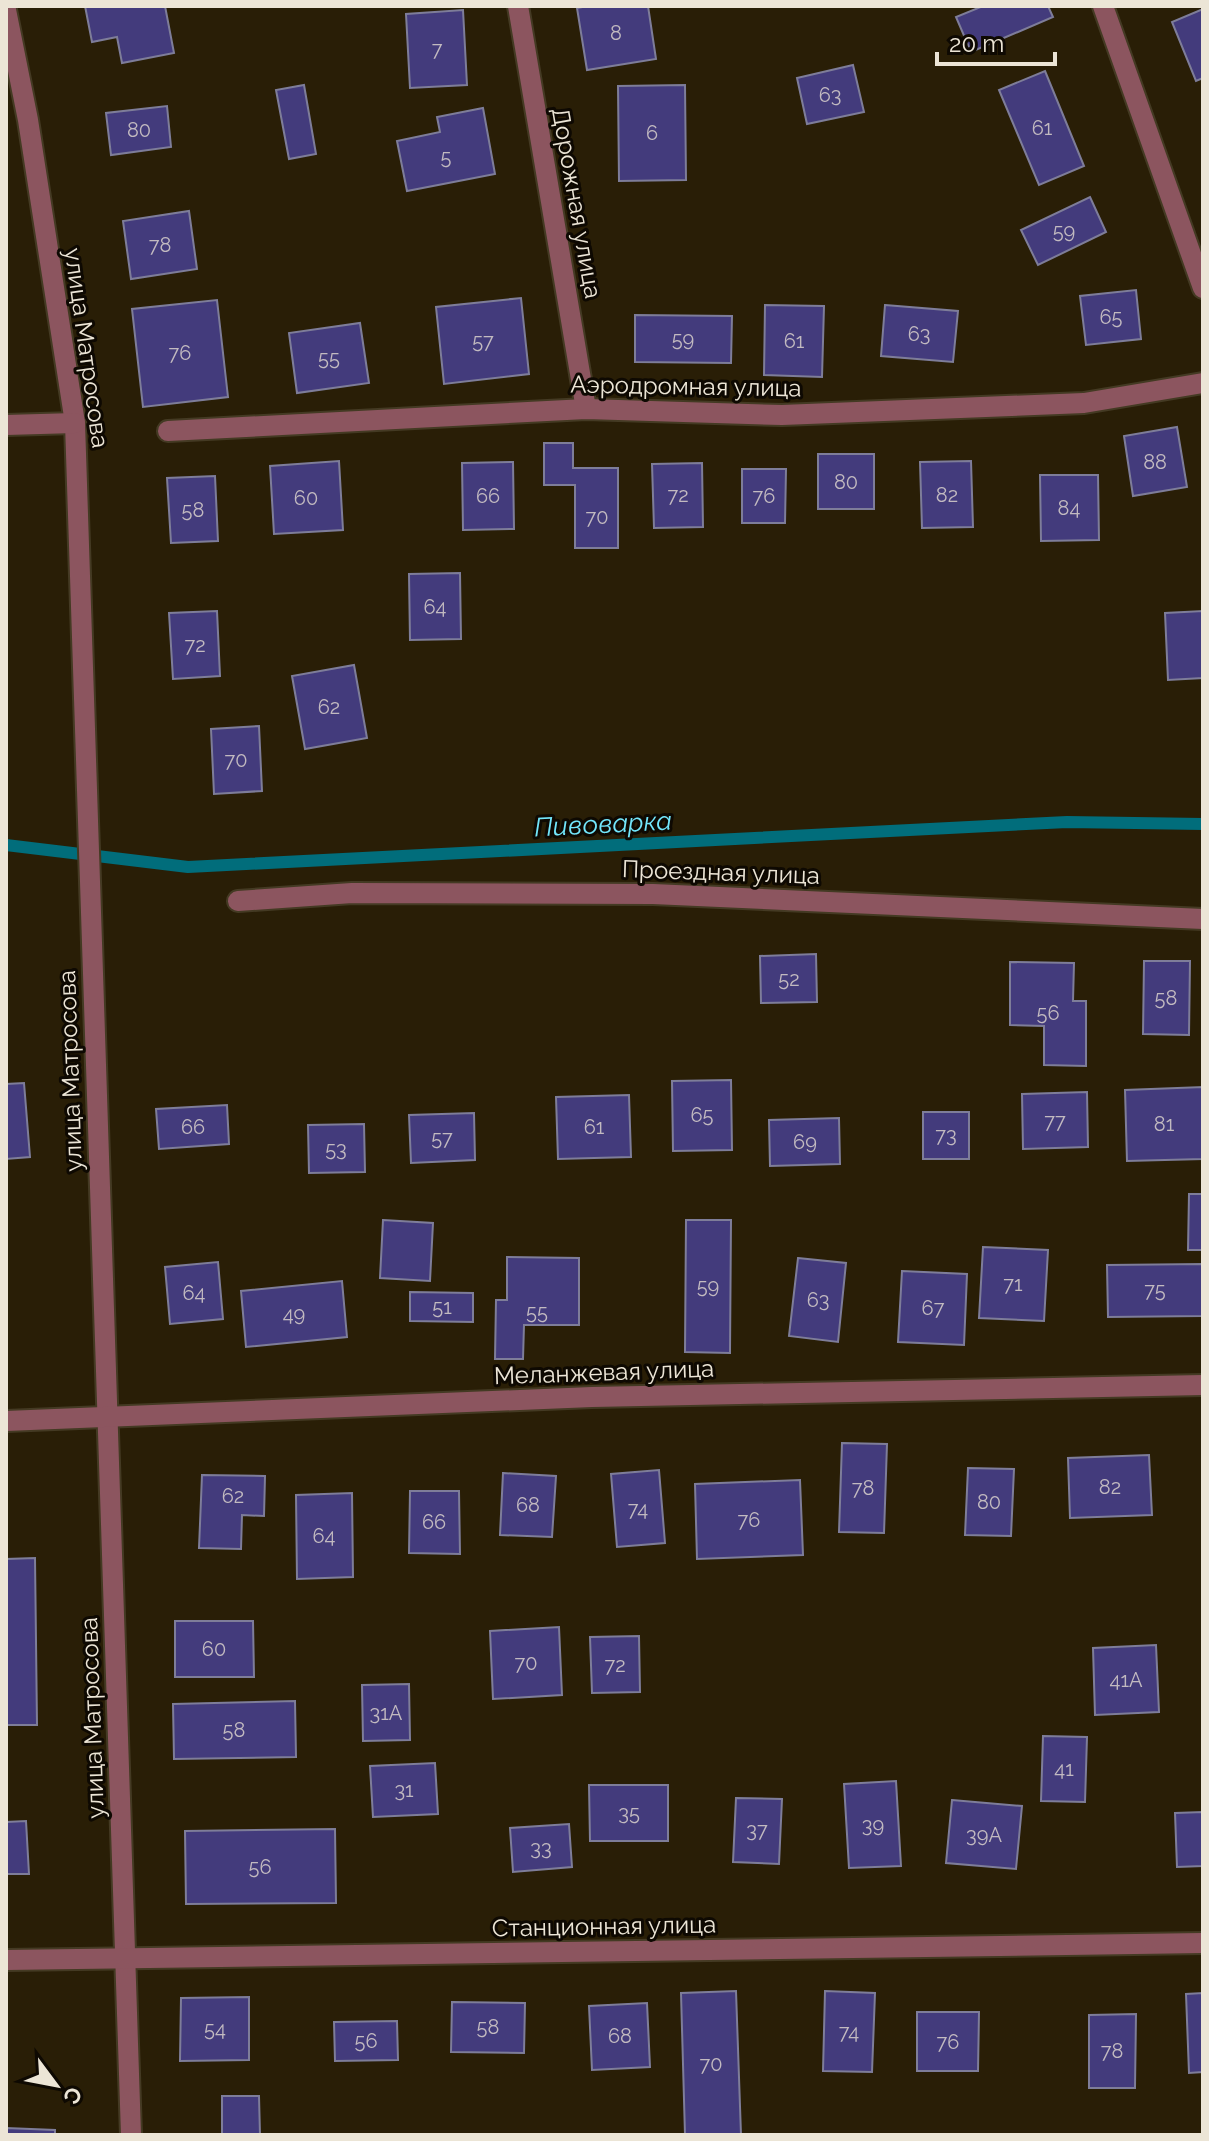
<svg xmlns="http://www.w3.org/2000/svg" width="1209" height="2141" viewBox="0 0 1209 2141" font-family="Raleway,sans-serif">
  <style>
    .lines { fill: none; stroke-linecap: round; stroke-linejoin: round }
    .stream { stroke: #016d7b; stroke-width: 12 }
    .building { fill: #433b7c; stroke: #7e7d99; stroke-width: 2 }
    .minor-casing { stroke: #443a23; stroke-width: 24 }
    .minor { stroke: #8c555f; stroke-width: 20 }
    .labels { text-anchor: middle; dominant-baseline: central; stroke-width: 6; stroke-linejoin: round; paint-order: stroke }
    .number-label { font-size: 20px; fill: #c2bac0 }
    .street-label { font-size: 24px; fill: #ece5d6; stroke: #0e0902 }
    .water-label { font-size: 26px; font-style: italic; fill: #73e7fc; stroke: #0e0902 }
  </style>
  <rect width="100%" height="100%" fill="#291e06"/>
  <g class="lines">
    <path class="stream" d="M 6,845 L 188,867 L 1067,822 L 1203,824"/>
  </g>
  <g class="building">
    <path d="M 85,6 L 165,6 L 174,53 L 122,63 L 117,37 L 92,42 Z"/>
    <path d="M 588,6 L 648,6 L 656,59 L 587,70 L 577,8 Z"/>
    <path d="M 983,6 L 1048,6 L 1053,17 L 971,52 L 956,17 Z"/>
    <path d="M 1203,9 L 1203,78 L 1196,81 L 1172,22 Z"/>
    <path d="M 463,10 L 467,85 L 410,88 L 406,14 Z"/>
    <path d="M 853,65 L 864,112 L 807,124 L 797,78 Z"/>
    <path d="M 1045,71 L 1084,166 L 1039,185 L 999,90 Z"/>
    <path d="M 304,85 L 316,154 L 289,159 L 276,90 Z"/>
    <path d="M 685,85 L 686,180 L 619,181 L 618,86 Z"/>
    <path d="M 167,106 L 171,147 L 111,155 L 106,113 Z"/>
    <path d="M 483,108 L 495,174 L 407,191 L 397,141 L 440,132 L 437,117 Z"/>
    <path d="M 1090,197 L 1106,232 L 1038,265 L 1021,230 Z"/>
    <path d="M 189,211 L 197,269 L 131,279 L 123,221 Z"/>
    <path d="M 1136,290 L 1141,339 L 1086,345 L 1080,296 Z"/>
    <path d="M 521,298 L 529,374 L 444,384 L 436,307 Z"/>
    <path d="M 217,300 L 228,397 L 143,407 L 132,309 Z"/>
    <path d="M 765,305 L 824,306 L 822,377 L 764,375 Z"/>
    <path d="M 885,305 L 958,311 L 953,362 L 881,356 Z"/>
    <path d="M 635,315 L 732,316 L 731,363 L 635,362 Z"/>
    <path d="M 360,323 L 369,383 L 297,393 L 289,333 Z"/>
    <path d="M 1177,427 L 1187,487 L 1133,496 L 1124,436 Z"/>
    <path d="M 544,443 L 573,443 L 573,468 L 618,468 L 618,548 L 575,548 L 575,485 L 544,485 Z"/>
    <rect x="818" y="454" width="56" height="55"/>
    <path d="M 339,461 L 343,530 L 274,534 L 270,466 Z"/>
    <path d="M 971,461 L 973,527 L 922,528 L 920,462 Z"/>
    <path d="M 513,462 L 514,529 L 463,530 L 462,463 Z"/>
    <path d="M 702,463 L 703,527 L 654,528 L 652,464 Z"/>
    <path d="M 742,469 L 786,469 L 785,523 L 742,523 Z"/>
    <path d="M 1040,475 L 1098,475 L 1099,540 L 1041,541 Z"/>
    <path d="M 215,476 L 218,541 L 171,543 L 167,478 Z"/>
    <path d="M 460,573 L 461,639 L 410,640 L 409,574 Z"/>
    <path d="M 217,611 L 220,676 L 173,679 L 169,613 Z"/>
    <path d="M 1203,611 L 1203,678 L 1168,680 L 1165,613 Z"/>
    <path d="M 354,665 L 367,738 L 305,749 L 292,676 Z"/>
    <path d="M 259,726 L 262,791 L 214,794 L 211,729 Z"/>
    <path d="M 816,954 L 817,1002 L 761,1003 L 760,956 Z"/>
    <path d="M 1144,961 L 1190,961 L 1189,1035 L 1143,1034 Z"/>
    <path d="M 1010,962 L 1074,963 L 1073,1001 L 1086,1001 L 1086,1066 L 1044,1065 L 1044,1026 L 1010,1025 Z"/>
    <path d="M 731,1080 L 732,1150 L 673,1151 L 672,1081 Z"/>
    <path d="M 24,1083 L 30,1157 L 6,1159 L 6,1084 Z"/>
    <path d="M 1203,1087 L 1203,1159 L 1127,1161 L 1125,1090 Z"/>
    <path d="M 1087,1092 L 1088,1147 L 1023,1149 L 1022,1094 Z"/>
    <path d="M 629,1095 L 631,1157 L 558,1159 L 556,1097 Z"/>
    <path d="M 227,1105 L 229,1144 L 159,1149 L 156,1109 Z"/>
    <rect x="923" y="1112" width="46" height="47"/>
    <path d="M 474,1113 L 475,1160 L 411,1163 L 409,1115 Z"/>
    <path d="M 839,1118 L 840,1164 L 770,1166 L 769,1120 Z"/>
    <path d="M 364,1124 L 365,1172 L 309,1173 L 308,1125 Z"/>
    <path d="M 1189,1194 L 1203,1194 L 1203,1250 L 1188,1250 Z"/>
    <path d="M 383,1220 L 433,1223 L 430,1281 L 380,1278 Z"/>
    <path d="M 686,1220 L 731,1220 L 730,1353 L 685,1352 Z"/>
    <path d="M 983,1247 L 1048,1250 L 1044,1321 L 979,1318 Z"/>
    <path d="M 507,1257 L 579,1258 L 579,1325 L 524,1325 L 523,1359 L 495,1359 L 496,1300 L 507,1300 Z"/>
    <path d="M 798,1258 L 846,1263 L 838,1342 L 789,1336 Z"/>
    <path d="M 218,1262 L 223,1319 L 170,1324 L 165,1267 Z"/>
    <path d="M 1203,1264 L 1203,1316 L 1108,1317 L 1107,1265 Z"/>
    <path d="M 902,1271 L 967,1274 L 964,1345 L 898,1342 Z"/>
    <path d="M 342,1281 L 347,1337 L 246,1347 L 241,1291 Z"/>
    <path d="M 410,1292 L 473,1293 L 473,1322 L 410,1321 Z"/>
    <path d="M 842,1443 L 887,1444 L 884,1533 L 839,1532 Z"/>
    <path d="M 1149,1455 L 1152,1515 L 1070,1518 L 1068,1458 Z"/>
    <path d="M 968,1468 L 1014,1469 L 1011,1536 L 965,1535 Z"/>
    <path d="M 659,1470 L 665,1543 L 617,1547 L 611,1474 Z"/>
    <path d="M 503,1473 L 556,1476 L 552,1537 L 500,1535 Z"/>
    <path d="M 202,1475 L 265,1476 L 264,1516 L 242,1515 L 241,1549 L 199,1548 Z"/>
    <path d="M 800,1480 L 803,1555 L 697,1559 L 695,1484 Z"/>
    <path d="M 410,1491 L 459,1491 L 460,1554 L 409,1553 Z"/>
    <path d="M 352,1493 L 353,1577 L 297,1579 L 296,1495 Z"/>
    <path d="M 35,1558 L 37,1725 L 6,1725 L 6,1559 Z"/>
    <path d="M 175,1621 L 253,1621 L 254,1677 L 175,1677 Z"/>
    <path d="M 559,1627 L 562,1695 L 493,1699 L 490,1631 Z"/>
    <path d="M 639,1636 L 640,1692 L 592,1693 L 590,1637 Z"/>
    <path d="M 1156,1645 L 1159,1712 L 1095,1715 L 1093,1648 Z"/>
    <path d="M 409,1684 L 410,1740 L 363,1741 L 362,1685 Z"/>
    <path d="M 295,1701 L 296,1757 L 174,1759 L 173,1704 Z"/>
    <path d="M 1043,1736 L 1087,1737 L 1085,1802 L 1041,1801 Z"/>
    <path d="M 435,1763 L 438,1814 L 373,1817 L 370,1766 Z"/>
    <path d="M 896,1781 L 901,1866 L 849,1868 L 844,1784 Z"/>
    <path d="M 589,1785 L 668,1785 L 668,1841 L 590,1841 Z"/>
    <path d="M 736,1798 L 782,1799 L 779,1864 L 733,1862 Z"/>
    <path d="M 952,1800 L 1022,1806 L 1016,1869 L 946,1863 Z"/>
    <path d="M 1203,1812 L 1203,1866 L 1177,1867 L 1175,1813 Z"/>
    <path d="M 26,1821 L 29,1874 L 6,1874 L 6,1822 Z"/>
    <path d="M 569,1824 L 572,1867 L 513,1872 L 510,1828 Z"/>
    <path d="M 335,1829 L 336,1903 L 186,1904 L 185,1831 Z"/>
    <path d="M 736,1991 L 741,2135 L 685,2135 L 681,1993 Z"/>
    <path d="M 825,1991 L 875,1993 L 872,2072 L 823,2071 Z"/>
    <path d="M 1203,1993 L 1203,2072 L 1189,2073 L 1186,1994 Z"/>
    <path d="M 249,1997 L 249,2060 L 180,2061 L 181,1998 Z"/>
    <path d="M 452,2002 L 525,2003 L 524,2053 L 451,2052 Z"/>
    <path d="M 647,2003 L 650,2067 L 592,2070 L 589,2006 Z"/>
    <path d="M 917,2012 L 979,2012 L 978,2071 L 917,2071 Z"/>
    <path d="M 1136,2014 L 1135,2088 L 1089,2088 L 1089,2015 Z"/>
    <path d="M 397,2021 L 398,2060 L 335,2061 L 334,2022 Z"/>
    <path d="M 222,2096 L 259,2096 L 260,2135 L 222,2135 Z"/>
    <path d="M 6,2128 L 55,2130 L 55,2135 L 6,2135 Z"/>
  </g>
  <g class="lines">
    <g class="minor-casing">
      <g id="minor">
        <path d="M 518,6 L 586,409"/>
        <path d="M 1103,6 L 1203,288"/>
        <path d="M 6,10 L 28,120 L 75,423 L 131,2135"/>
        <path d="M 6,425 L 75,423"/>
        <path d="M 168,431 L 586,409 L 782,415 L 1084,403 L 1203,383"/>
        <path d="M 238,901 L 352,893 L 653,894 L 1203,919"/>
        <path d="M 6,1421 L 592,1397 L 1203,1385"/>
        <path d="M 6,1960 L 1203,1943"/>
      </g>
    </g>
    <use href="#minor" class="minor"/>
  </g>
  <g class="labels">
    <g class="number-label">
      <text x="616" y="33">8</text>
      <text x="437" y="49">7</text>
      <text x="830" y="95">63</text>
      <text x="1042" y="128">61</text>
      <text x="139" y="130">80</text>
      <text x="652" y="133">6</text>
      <text x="446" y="157">5</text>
      <text x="1064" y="231">59</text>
      <text x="160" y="245">78</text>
      <text x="1111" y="317">65</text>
      <text x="919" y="334">63</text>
      <text x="683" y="339">59</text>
      <text x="483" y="341">57</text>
      <text x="794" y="341">61</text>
      <text x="180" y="353">76</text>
      <text x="329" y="358">55</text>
      <text x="1155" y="462">88</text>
      <text x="846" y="482">80</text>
      <text x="678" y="495">72</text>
      <text x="947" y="495">82</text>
      <text x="488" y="496">66</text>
      <text x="764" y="496">76</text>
      <text x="306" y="498">60</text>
      <text x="1069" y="508">84</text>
      <text x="193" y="510">58</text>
      <text x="597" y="517">70</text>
      <text x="435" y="607">64</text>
      <text x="195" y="645">72</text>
      <text x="329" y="707">62</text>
      <text x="236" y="760">70</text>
      <text x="789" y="979">52</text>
      <text x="1166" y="998">58</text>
      <text x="1048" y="1013">56</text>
      <text x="702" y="1115">65</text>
      <text x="1055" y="1121">77</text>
      <text x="1164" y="1124">81</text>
      <text x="193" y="1127">66</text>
      <text x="594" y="1127">61</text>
      <text x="946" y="1135">73</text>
      <text x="442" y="1138">57</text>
      <text x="805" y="1142">69</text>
      <text x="336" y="1149">53</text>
      <text x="1013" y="1284">71</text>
      <text x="708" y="1286">59</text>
      <text x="1155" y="1290">75</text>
      <text x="194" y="1293">64</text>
      <text x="818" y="1300">63</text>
      <text x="442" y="1307">51</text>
      <text x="933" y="1308">67</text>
      <text x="537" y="1312">55</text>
      <text x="294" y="1314">49</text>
      <text x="1110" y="1487">82</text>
      <text x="863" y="1488">78</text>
      <text x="233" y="1496">62</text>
      <text x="989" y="1502">80</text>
      <text x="528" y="1505">68</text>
      <text x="638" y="1509">74</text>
      <text x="749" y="1520">76</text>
      <text x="434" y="1522">66</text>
      <text x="324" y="1536">64</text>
      <text x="214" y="1649">60</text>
      <text x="526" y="1663">70</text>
      <text x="615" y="1665">72</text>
      <text x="1126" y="1680">41А</text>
      <text x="386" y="1713">31А</text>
      <text x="234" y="1730">58</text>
      <text x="1064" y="1769">41</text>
      <text x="404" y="1790">31</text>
      <text x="629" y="1813">35</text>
      <text x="873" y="1825">39</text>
      <text x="757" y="1830">37</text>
      <text x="984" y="1835">39А</text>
      <text x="541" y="1848">33</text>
      <text x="260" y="1867">56</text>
      <text x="488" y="2027">58</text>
      <text x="215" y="2029">54</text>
      <text x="849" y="2032">74</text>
      <text x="620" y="2036">68</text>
      <text x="366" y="2041">56</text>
      <text x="948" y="2042">76</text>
      <text x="1112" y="2051">78</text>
      <text x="711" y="2064">70</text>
    </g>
    <g class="street-label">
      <text transform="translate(577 203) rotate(80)">Дорожная улица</text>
      <text transform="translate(87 348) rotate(82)">улица Матросова</text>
      <text transform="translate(686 386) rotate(1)">Аэродромная улица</text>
      <text transform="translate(721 872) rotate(2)">Проездная улица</text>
      <text transform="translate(70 1071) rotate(-92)">улица Матросова</text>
      <text transform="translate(604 1372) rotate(-2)">Меланжевая улица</text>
      <text transform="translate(92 1718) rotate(-92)">улица Матросова</text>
      <text transform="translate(604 1926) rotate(-1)">Станционная улица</text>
    </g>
    <g class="water-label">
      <text transform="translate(603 824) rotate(-3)">Пивоварка</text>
    </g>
  </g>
  <rect width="1209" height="2141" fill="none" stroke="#ece5d6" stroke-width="16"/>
  <g transform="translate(56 2085) rotate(122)" stroke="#0e0902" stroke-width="6" paint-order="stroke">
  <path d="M0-6L14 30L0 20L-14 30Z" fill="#ece5d6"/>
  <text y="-12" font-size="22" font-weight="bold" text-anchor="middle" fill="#ece5d6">С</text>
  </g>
  <path d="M937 52v12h118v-12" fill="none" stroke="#ece5d6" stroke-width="4"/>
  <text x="949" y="52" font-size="24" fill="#ece5d6" stroke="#0e0902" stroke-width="6" paint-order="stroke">20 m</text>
</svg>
